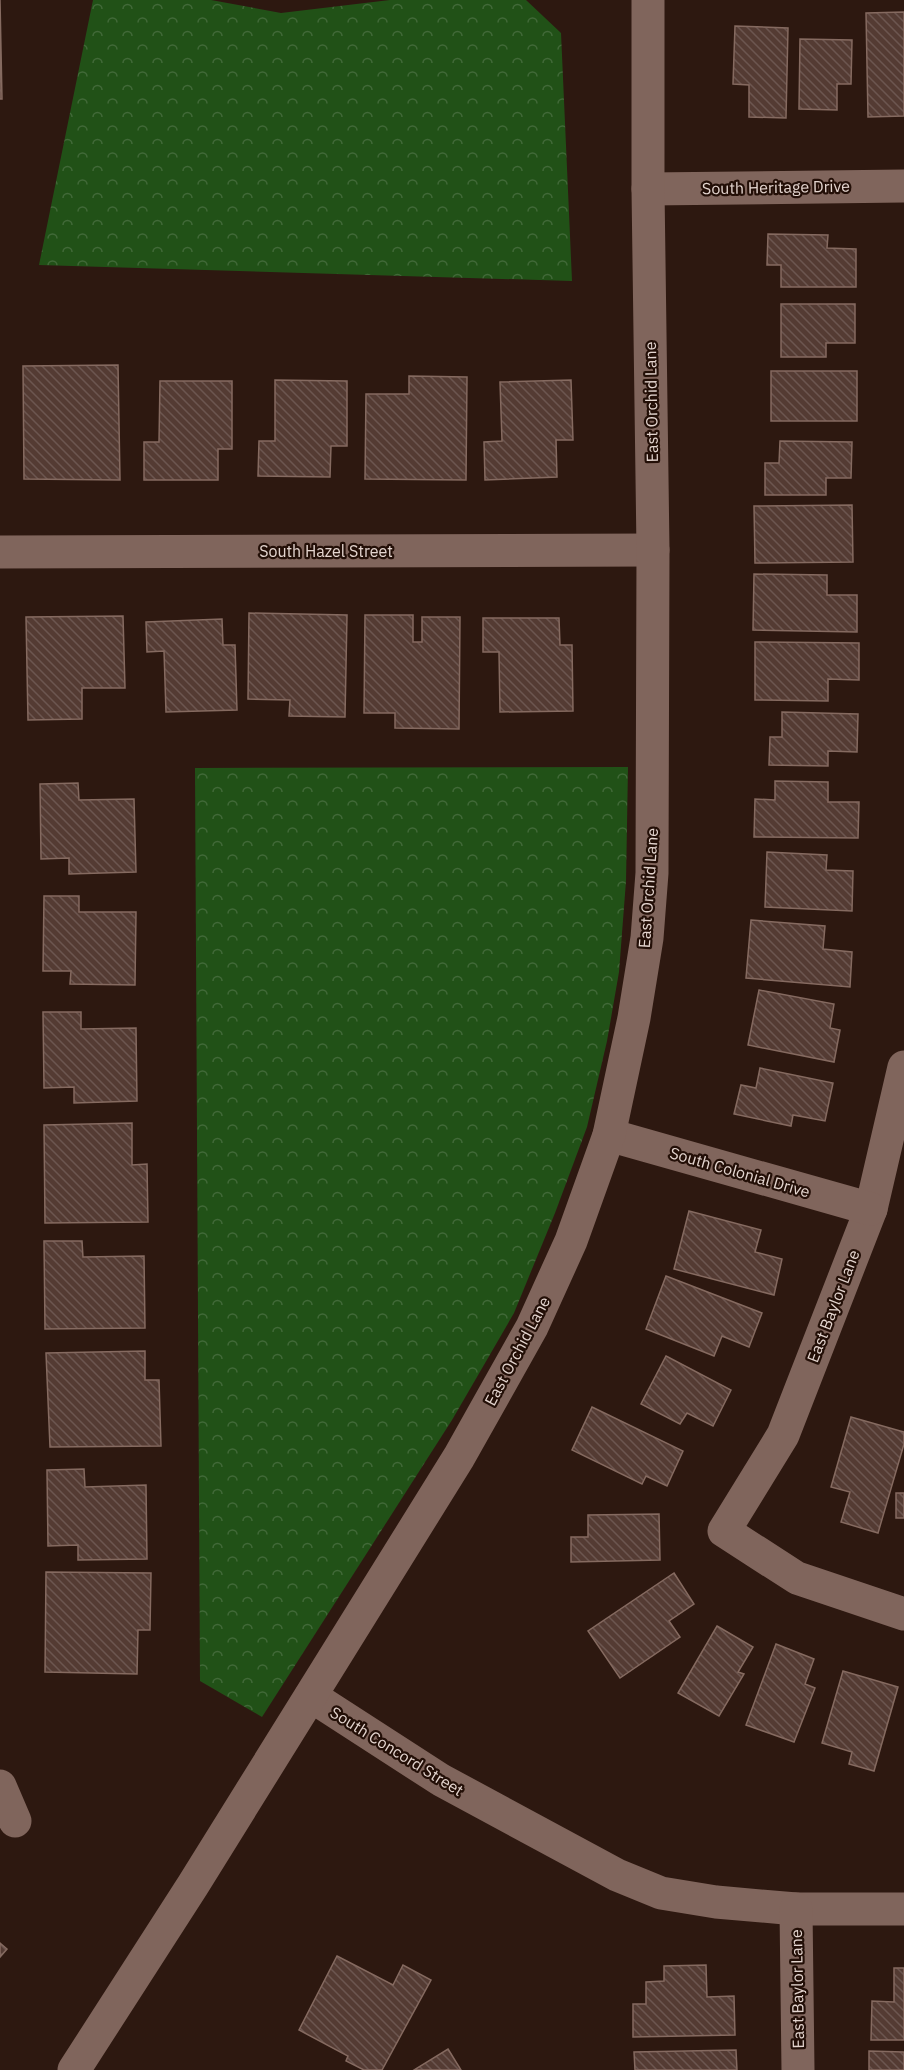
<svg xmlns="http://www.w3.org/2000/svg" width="904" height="2070" viewBox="0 0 904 2070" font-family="'IBM Plex Sans',sans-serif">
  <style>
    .forest { fill: url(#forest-crowns) }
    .building { fill: url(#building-back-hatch); stroke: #856a60; stroke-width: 1.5 }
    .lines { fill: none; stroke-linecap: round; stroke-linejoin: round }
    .minor { stroke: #80655c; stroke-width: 33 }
    .labels { text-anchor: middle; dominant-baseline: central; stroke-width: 4.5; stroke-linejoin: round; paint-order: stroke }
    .street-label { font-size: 16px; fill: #e4d5cf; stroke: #230f07 }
  </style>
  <defs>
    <pattern id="forest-crowns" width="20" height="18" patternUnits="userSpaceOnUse" patternTransform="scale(1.5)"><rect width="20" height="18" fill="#215117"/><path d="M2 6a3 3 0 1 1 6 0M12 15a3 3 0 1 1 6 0" fill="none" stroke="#416938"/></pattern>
    <pattern id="building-back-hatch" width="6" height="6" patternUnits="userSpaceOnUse" patternTransform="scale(1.5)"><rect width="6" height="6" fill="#543b33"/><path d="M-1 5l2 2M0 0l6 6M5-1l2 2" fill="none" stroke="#6c5650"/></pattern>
  </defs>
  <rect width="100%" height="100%" fill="#2d1810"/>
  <g class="forest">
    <path d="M 93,0 L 211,0 L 281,13 L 390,0 L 526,0 L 561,33 L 572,281 L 39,265 Z"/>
    <path d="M 628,767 L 626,881 L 619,972 L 607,1041 L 587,1127 L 555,1213 L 514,1313 L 452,1420 L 262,1717 L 200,1681 L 195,768 Z"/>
  </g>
  <g class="building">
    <path d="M 0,0 L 2,99 L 0,99 Z"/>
    <path d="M 904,12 L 904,116 L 868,117 L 866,13 Z"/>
    <path d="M 735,26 L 788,28 L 786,118 L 749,117 L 749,85 L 733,84 Z"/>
    <path d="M 800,39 L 852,40 L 851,84 L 837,84 L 837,110 L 799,109 Z"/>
    <path d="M 768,234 L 828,235 L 827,248 L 856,249 L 856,287 L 781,287 L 781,265 L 767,265 Z"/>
    <path d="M 781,304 L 855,304 L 855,343 L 826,343 L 826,357 L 781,357 Z"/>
    <path d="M 118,365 L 120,480 L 24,479 L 23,366 Z"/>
    <rect x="771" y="371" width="86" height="50"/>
    <path d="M 409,376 L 467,377 L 466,480 L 365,479 L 366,394 L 409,394 Z"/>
    <path d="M 275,380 L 347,381 L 347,446 L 331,446 L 330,477 L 258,476 L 259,441 L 275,441 Z"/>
    <path d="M 571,380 L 573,440 L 556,440 L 557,477 L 485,480 L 484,442 L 502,441 L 500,382 Z"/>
    <path d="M 160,381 L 232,381 L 232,449 L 218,449 L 218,480 L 144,480 L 144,442 L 159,442 Z"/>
    <path d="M 780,441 L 852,442 L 851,478 L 826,478 L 826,495 L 765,495 L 765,463 L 779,463 Z"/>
    <path d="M 852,505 L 853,562 L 755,563 L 754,506 Z"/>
    <path d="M 754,574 L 827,575 L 827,595 L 857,595 L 857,632 L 753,630 Z"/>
    <path d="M 249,613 L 347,615 L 345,717 L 289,716 L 290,700 L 248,699 Z"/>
    <path d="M 365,615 L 413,615 L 413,642 L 422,642 L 422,617 L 460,617 L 459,729 L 395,728 L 395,713 L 364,713 Z"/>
    <path d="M 123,616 L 125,688 L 82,688 L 82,719 L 28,720 L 26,617 Z"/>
    <path d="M 483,618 L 559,618 L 560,645 L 572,645 L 573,711 L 500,712 L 499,652 L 483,652 Z"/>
    <path d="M 222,619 L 223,645 L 235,645 L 237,710 L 166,712 L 164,651 L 147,652 L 146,622 Z"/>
    <path d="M 755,642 L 859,643 L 859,680 L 828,679 L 828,701 L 755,700 Z"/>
    <path d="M 782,712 L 858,714 L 857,752 L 828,751 L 828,766 L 769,765 L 770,737 L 782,737 Z"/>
    <path d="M 775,781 L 828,782 L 828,802 L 859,802 L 858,838 L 754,837 L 755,799 L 775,800 Z"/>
    <path d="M 78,783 L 79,800 L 134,799 L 136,872 L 69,874 L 69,858 L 41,859 L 40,784 Z"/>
    <path d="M 767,852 L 827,855 L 826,870 L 853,871 L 852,911 L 765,907 Z"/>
    <path d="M 44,896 L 79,896 L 79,912 L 136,912 L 135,985 L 70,984 L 71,971 L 43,971 Z"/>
    <path d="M 751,920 L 825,926 L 823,949 L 852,952 L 850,987 L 746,978 Z"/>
    <path d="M 759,990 L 834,1004 L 830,1028 L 840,1030 L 834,1062 L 748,1045 Z"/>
    <path d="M 43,1012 L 81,1012 L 81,1029 L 136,1028 L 137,1101 L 74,1103 L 74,1087 L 44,1088 Z"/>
    <path d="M 760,1068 L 833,1083 L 825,1121 L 793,1115 L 791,1126 L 734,1114 L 741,1085 L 756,1088 Z"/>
    <path d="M 132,1123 L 132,1165 L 147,1164 L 148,1222 L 45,1223 L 44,1125 Z"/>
    <path d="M 689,1211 L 761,1230 L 755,1252 L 782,1259 L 774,1295 L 674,1269 Z"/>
    <path d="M 44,1241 L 82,1241 L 83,1257 L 144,1256 L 145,1328 L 45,1329 Z"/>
    <path d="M 666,1276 L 762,1313 L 749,1347 L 722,1336 L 714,1356 L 646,1329 Z"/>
    <path d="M 145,1351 L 145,1380 L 159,1380 L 161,1446 L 50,1447 L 46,1353 Z"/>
    <path d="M 666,1356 L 731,1390 L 713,1426 L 687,1413 L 680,1424 L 641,1404 Z"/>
    <path d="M 592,1407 L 683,1451 L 667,1486 L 646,1476 L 642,1484 L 572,1450 Z"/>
    <path d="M 851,1417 L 904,1432 L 904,1444 L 878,1533 L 841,1522 L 850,1492 L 831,1487 Z"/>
    <path d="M 84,1469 L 85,1487 L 146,1485 L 147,1559 L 78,1560 L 78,1545 L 48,1546 L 47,1470 Z"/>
    <rect x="896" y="1493" width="8" height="25"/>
    <path d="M 659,1514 L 660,1560 L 571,1562 L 571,1537 L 588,1537 L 588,1515 Z"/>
    <path d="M 46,1572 L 151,1573 L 150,1630 L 138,1630 L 137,1674 L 45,1672 Z"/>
    <path d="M 674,1573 L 694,1604 L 669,1621 L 680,1637 L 620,1678 L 588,1631 Z"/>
    <path d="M 717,1626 L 753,1647 L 738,1672 L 744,1674 L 719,1716 L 678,1693 Z"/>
    <path d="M 776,1644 L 814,1659 L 805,1684 L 815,1688 L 794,1742 L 746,1725 Z"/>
    <path d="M 843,1671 L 898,1687 L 874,1771 L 849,1764 L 852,1752 L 822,1743 Z"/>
    <path d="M 0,1943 L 7,1949 L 0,1957 Z"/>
    <path d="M 337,1956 L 393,1985 L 403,1965 L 431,1980 L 382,2070 L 364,2070 L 346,2061 L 348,2056 L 299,2030 Z"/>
    <path d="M 706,1965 L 707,1997 L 734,1996 L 735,2035 L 633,2037 L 633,2004 L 646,2004 L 646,1982 L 664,1981 L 664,1966 Z"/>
    <path d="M 894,1968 L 904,1968 L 904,2040 L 871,2040 L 872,2001 L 894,2002 Z"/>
    <path d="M 448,2049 L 461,2070 L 414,2070 Z"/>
    <path d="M 736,2050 L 737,2070 L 635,2070 L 634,2052 Z"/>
    <path d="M 869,2051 L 904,2052 L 904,2070 L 869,2070 Z"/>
  </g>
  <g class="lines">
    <g class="minor">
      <path d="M 648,189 L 904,186"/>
      <path d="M 0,552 L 653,550"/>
      <path d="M 904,1067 L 871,1209 L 783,1435 L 724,1531 L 797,1578 L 904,1614"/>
      <path d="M 609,1135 L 871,1209"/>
      <path d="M 311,1696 L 441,1780 L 617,1875 L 661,1893 L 716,1902 L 796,1909 L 904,1909"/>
      <path d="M 0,1786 L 15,1821"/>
      <path d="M 796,1909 L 798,2070"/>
      <path d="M 74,2070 L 193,1885 L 459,1457 L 532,1327 L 571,1241 L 609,1135 L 634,1018 L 647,938 L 652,873 L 653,550 L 648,189 L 648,0"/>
    </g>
  </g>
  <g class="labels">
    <g class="street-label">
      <text transform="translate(776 187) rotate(-1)">South Heritage Drive</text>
      <text transform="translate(651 402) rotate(-91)">East Orchid Lane</text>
      <text x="326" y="551">South Hazel Street</text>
      <text transform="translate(648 888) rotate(-86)">East Orchid Lane</text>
      <text transform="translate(740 1172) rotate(16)">South Colonial Drive</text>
      <text transform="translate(833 1306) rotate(-69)">East Baylor Lane</text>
      <text transform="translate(517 1351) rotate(-62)">East Orchid Lane</text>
      <text transform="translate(397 1751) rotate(32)">South Concord Street</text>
      <text transform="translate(797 1989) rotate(-91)">East Baylor Lane</text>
    </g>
  </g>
</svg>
